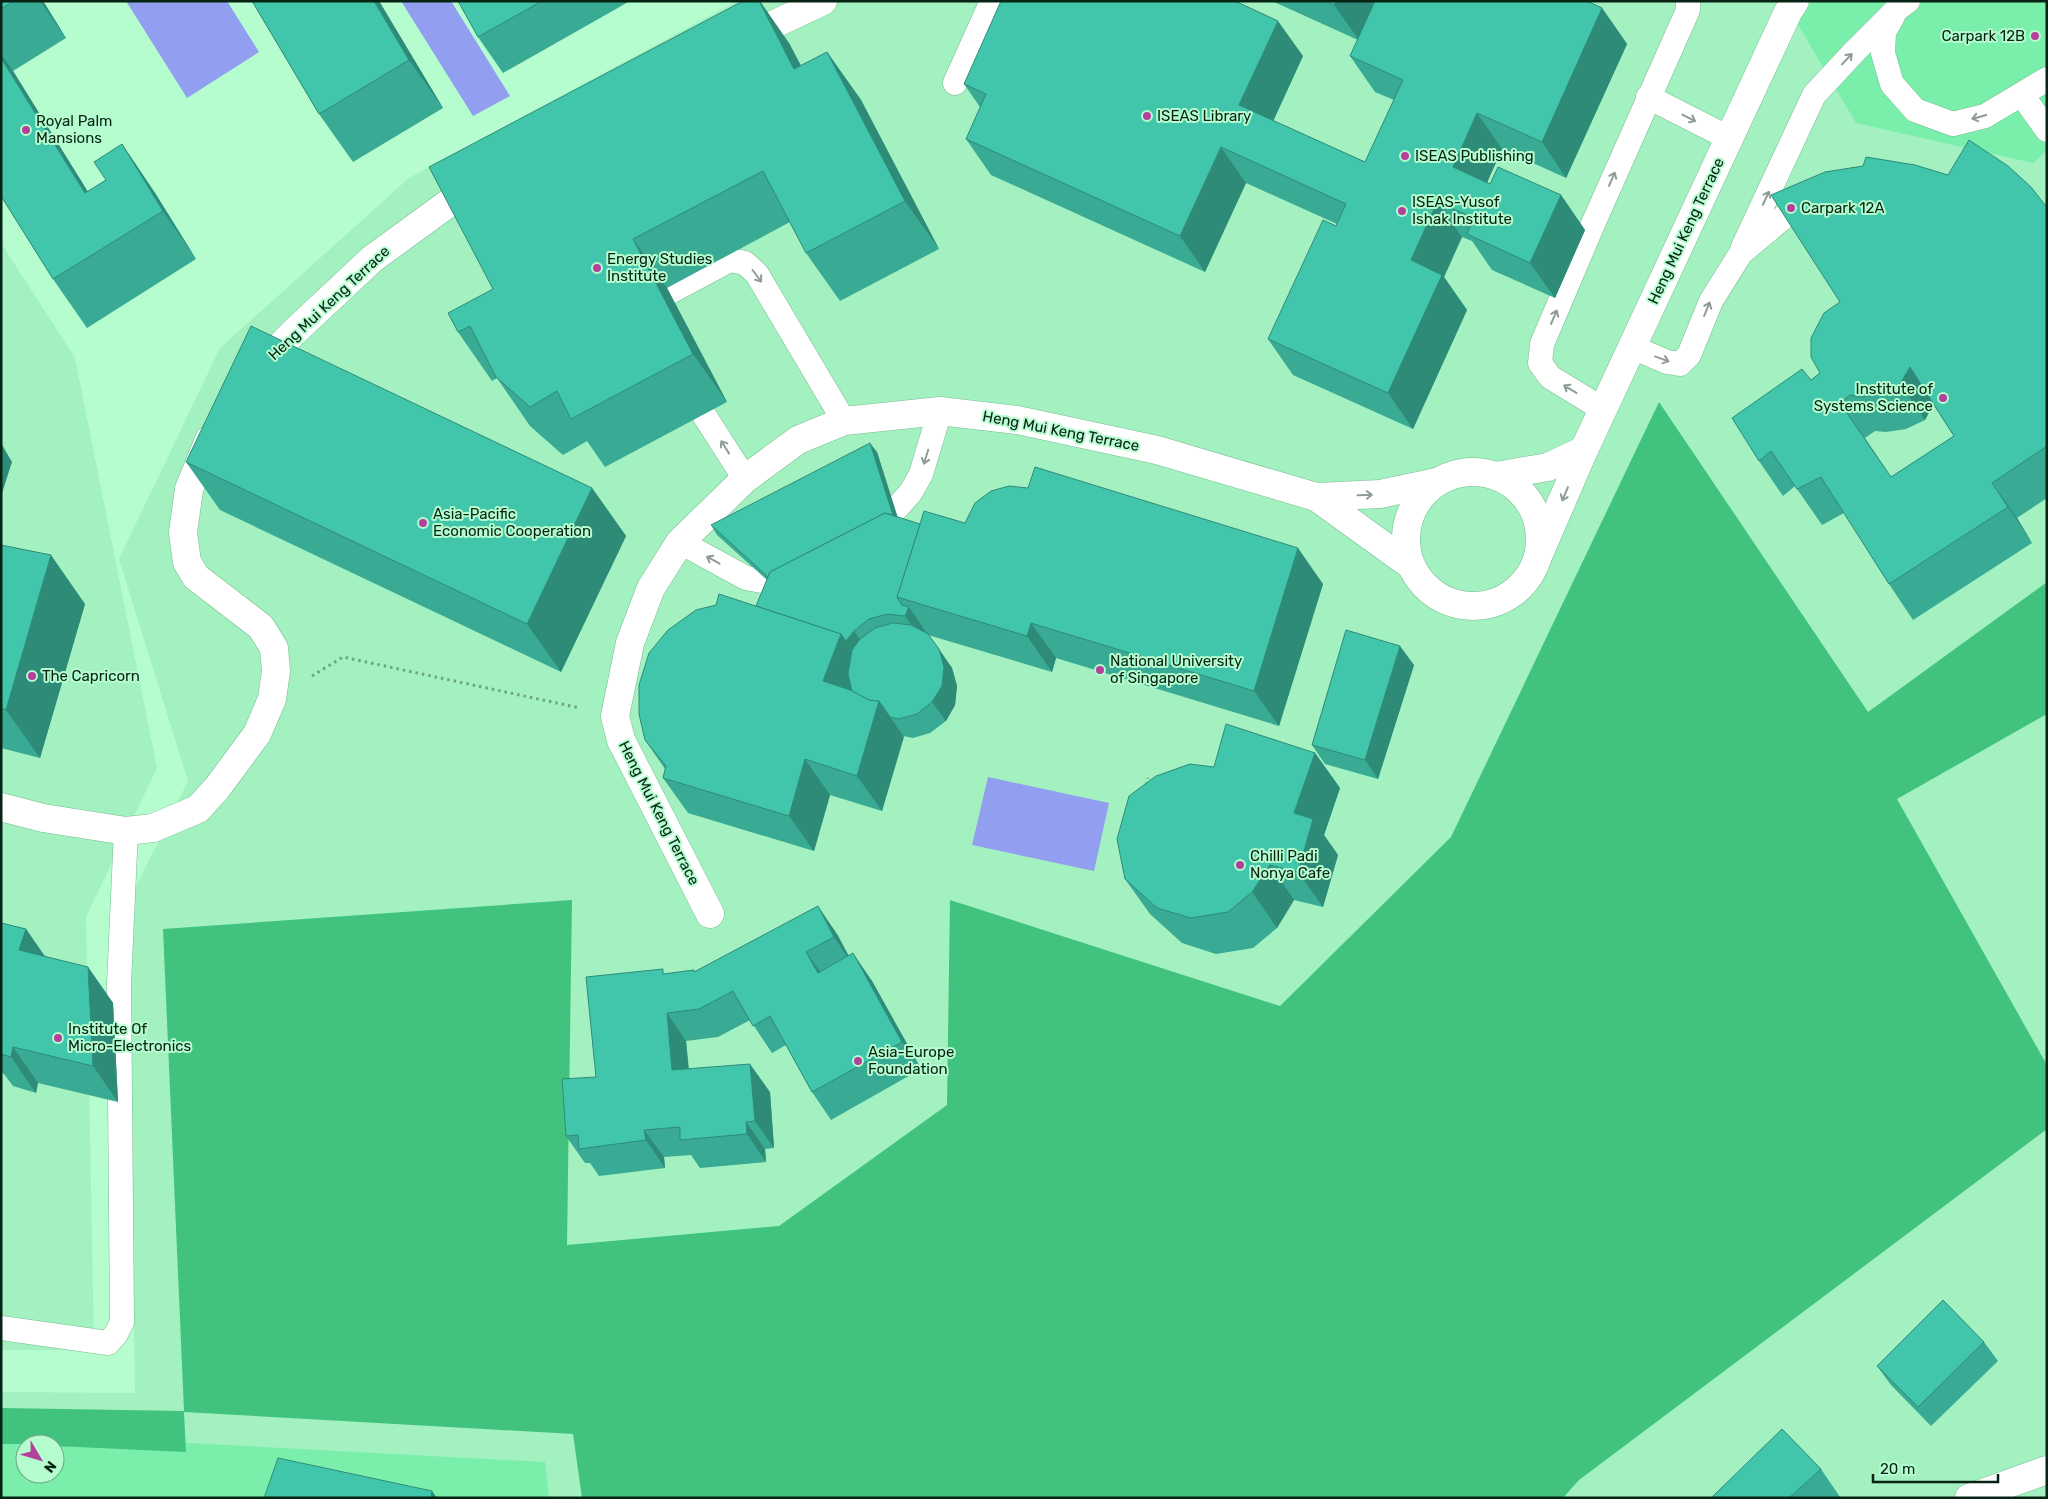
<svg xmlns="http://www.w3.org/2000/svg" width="2048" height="1499" viewBox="0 0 2048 1499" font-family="Rubik,sans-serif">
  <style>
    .built { fill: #a3f1c0; fill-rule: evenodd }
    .green { fill: #7aefac; fill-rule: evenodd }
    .forest { fill: #41c37f }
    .water { fill: #929ff1 }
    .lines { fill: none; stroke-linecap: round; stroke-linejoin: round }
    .service-casing { stroke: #76bc91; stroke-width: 25 }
    .minor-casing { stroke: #76bc91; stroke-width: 29 }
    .path { stroke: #6ea483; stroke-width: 3; stroke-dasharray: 2.5 4; stroke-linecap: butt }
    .service { stroke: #fff; stroke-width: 24 }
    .minor { stroke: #fff; stroke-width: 28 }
    .wall { fill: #39aa93; fill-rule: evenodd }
    .shaded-wall { fill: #2e8b78 }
    .building { fill: #42c6ab; stroke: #2e8b78; fill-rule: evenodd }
    .oneway { stroke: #8f9c95 }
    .poi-dot { fill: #b3419c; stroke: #b5fccf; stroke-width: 2 }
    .labels { text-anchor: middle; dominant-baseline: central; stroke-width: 4; stroke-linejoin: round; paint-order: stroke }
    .poi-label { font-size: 15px; fill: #062314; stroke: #b5fccf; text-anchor: start }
    .street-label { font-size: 15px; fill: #062314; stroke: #b5fccf }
  </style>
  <rect width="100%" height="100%" fill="#b5fccf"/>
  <g class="built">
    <path d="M 737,1 L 2047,1 L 2047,1498 L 1,1498 L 1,1392 L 135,1393 L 128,903 L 188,781 L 119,559 L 220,348 L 409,178 ZM 25,1444 L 55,1444 L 55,1474 L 25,1474 Z"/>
    <path d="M 1,243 L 75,358 L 157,768 L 86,917 L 94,1350 L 1,1350 Z"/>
  </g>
  <g class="green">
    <path d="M 1784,1 L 2047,1 L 2047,150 L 2033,163 L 1856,123 Z"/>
    <path d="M 1,1433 L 545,1462 L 549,1498 L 1,1498 ZM 25,1444 L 55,1444 L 55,1474 L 25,1474 Z"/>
  </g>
  <path class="forest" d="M 1659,402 L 1868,712 L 2047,582 L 2047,714 L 1897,799 L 2047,1065 L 2047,1129 L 1579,1480 L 1563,1498 L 582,1498 L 573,1434 L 184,1412 L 186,1452 L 55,1446 L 55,1444 L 1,1444 L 1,1408 L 184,1411 L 163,929 L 572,900 L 567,1245 L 779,1226 L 947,1105 L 950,900 L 1280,1006 L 1451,837 Z"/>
  <g class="water">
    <path d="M 126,1 L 227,1 L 259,52 L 187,98 Z"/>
    <path d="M 401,1 L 451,1 L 510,96 L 473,116 Z"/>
    <path d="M 988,777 L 1109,803 L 1094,871 L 972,845 Z"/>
  </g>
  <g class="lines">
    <g class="service-casing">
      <g id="service">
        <path d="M 1893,16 L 1884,32 L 1883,53 L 1892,84 L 1915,110 L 1953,124 L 1985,116 L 2047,79"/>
        <path d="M 955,83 L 992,1"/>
        <path d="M 2022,95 L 2047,130"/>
        <path d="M 1648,97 L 1729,138"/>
        <path d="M 1743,247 L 1814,95 L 1854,52 L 1896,10 L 1908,1"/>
        <path d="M 670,292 L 730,260 L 745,263 L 757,274 L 844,421"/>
        <path d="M 1632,347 L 1667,362 L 1680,364 L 1689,355 L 1711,301 L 1741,253 L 1785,216 L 1813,204"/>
        <path d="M 1604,410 L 1550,377 L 1540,363 L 1542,344 L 1593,224 L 1688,10 L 1688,1"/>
        <path d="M 704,415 L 745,479"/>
        <path d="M 895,510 L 911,492 L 921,474 L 940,411"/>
        <path d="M 680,542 L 746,578 L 762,581"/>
        <path d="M 1,1328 L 108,1343 L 116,1334 L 122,1322 L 119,983 L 126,831"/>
      </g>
    </g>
    <g class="minor-casing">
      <g id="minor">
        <path d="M 741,40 L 823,1"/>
        <path d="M 259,368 L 292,334 L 372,259 L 479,181"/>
        <circle cx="1473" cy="539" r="67"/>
        <path d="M 1496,476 L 1548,467 L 1584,450"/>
        <path d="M 1316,497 L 1409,564"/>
        <path d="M 1539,554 L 1584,450 L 1788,12 L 1795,1"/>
        <path d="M 1,807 L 43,818 L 126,831 L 153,828 L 198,809 L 217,788 L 257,734 L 272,699 L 276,671 L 274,648 L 261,627 L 196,577 L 187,562 L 183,533 L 189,489 L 209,440"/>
        <path d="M 710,914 L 621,740 L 615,716 L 630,643 L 651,588 L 680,542 L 745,479 L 798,440 L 844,421 L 940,411 L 1017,420 L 1157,450 L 1316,497 L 1380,494 L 1437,482"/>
        <path d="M 1969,1498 L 2047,1470"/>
      </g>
    </g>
    <g class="path">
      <path d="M 312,676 L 343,657 L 580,708"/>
      <path d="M 1146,785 L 1148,778"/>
    </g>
    <use href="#service" class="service"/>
    <use href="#minor" class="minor"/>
  </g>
  <g class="wall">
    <path d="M 1,1 L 43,1 L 66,38 L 13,71 L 88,192 L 106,180 L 122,144 L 155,193 L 196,259 L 87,328 L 53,279 L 1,196 Z"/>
    <path d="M 252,1 L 379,1 L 443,108 L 353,162 L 319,114 Z"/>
    <path d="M 458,1 L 630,1 L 503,73 L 478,37 Z"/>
    <path d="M 1272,1 L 1587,1 L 1602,8 L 1627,44 L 1566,178 L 1502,149 L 1487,182 L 1490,184 L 1561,195 L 1585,230 L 1555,298 L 1492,270 L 1472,241 L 1462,237 L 1444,277 L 1467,310 L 1413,429 L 1293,375 L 1268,339 L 1337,224 L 1246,183 L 1205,272 L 991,175 L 966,139 L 980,107 L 964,84 L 1303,56 L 1273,121 L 1365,162 L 1394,100 L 1375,92 L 1350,56 L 1358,40 Z"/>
    <path d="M 789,43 L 801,66 L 827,52 L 861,100 L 939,249 L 840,301 L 806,253 L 790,222 L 667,288 L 727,402 L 605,467 L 587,441 L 563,455 L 530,426 L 497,378 L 492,381 L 458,332 L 493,289 Z"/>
    <path d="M 2047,204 L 2047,498 L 2017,518 L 2032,543 L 1913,620 L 1889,584 L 1844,513 L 1822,525 L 1795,486 L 1783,496 L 1759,461 L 1811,380 L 1820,373 L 1840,302 ZM 1933,404 L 1954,436 L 1891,477 L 1865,438 L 1875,431 L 1886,432 L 1906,429 L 1925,420 Z"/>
    <path d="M 877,452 L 897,517 L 920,524 L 965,523 L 1323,584 L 1279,726 L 1056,658 L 1052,672 L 928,635 L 952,668 L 957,686 L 955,705 L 946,721 L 930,733 L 913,738 L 903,736 L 882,811 L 830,795 L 814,851 L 688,813 L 663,778 L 665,769 L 645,740 L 756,606 L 767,580 L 717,535 L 711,525 Z"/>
    <path d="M 186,462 L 592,488 L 626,536 L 561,672 L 220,510 Z"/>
    <path d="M 1,545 L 85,604 L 40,758 L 1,748 Z"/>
    <path d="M 1414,665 L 1378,779 L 1325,764 L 1312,745 Z"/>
    <path d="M 1315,753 L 1340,788 L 1324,835 L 1338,855 L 1323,907 L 1294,900 L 1277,928 L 1253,948 L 1216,954 L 1182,943 L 1150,914 L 1125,879 L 1214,767 Z"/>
    <path d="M 1,923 L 26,929 L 45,957 L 88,967 L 113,1003 L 118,1102 L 38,1083 L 36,1093 L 13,1086 L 4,1074 L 1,1073 Z"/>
    <path d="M 837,934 L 849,956 L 872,981 L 921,1069 L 831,1120 L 812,1092 L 786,1045 L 772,1053 L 750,1020 L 718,1037 L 686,1041 L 689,1069 L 770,1092 L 774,1148 L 765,1149 L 766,1162 L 700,1168 L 691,1155 L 664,1157 L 665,1168 L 599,1176 L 590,1163 L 585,1163 L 566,1136 L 596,1077 L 666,974 L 694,970 L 695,972 Z"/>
    <path d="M 1984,1342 L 1998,1361 L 1931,1426 L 1891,1385 L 1877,1366 Z"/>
    <path d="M 1821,1469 L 1840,1497 L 1839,1498 L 1711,1498 Z"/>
  </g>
  <g class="shaded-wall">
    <path d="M 40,1 L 43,1 L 66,38 Z"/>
    <path d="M 374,1 L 379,1 L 443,108 L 409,60 Z"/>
    <path d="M 759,1 L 760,1 L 789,43 L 828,117 L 794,69 Z"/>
    <path d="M 1336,1 L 1377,1 L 1359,40 L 1334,5 Z"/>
    <path d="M 1602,8 L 1627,44 L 1566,178 L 1542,142 Z"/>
    <path d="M 1278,21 L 1303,56 L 1264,141 L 1239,105 Z"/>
    <path d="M 827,52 L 861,100 L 939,249 L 905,201 Z"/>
    <path d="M 1,54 L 13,71 L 119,242 L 85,193 L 1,58 Z"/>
    <path d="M 1477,113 L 1502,149 L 1478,203 L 1453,167 Z"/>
    <path d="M 122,144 L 155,193 L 196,259 L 163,211 Z"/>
    <path d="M 1221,147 L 1246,183 L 1205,272 L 1180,236 Z"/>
    <path d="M 1561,195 L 1585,230 L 1555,298 L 1530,263 Z"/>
    <path d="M 1437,202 L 1462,237 L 1444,277 L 1467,310 L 1413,429 L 1388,393 L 1411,260 Z"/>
    <path d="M 633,239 L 667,288 L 727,402 L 693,354 Z"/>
    <path d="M 1910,367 L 1934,403 L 1925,420 L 1900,384 Z"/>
    <path d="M 1,443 L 12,462 L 1,496 Z"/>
    <path d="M 870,443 L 877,452 L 905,540 L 898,531 Z"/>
    <path d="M 1992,483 L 2017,518 L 2032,543 Z"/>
    <path d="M 592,488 L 626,536 L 561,672 L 527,624 Z"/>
    <path d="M 1298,548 L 1323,584 L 1279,726 L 1254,691 Z"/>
    <path d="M 51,555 L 85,604 L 40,758 L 6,710 Z"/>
    <path d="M 909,607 L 928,635 L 925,644 L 905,616 Z"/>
    <path d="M 1031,623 L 1056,658 L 1052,672 L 1027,636 Z"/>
    <path d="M 854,631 L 873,658 L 848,717 L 823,681 L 841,634 Z"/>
    <path d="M 1400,646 L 1414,665 L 1378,779 L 1365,760 Z"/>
    <path d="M 939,649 L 952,668 L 957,686 L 955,705 L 946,721 L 932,702 Z"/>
    <path d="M 879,701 L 904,737 L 882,811 L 857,776 Z"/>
    <path d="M 1315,753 L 1340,788 L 1324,835 L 1338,855 L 1323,907 L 1298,872 L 1294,813 Z"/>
    <path d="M 805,759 L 830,795 L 814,851 L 789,816 Z"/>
    <path d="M 1270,865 L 1294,900 L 1277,928 L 1252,892 Z"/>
    <path d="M 818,906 L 837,934 L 853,965 L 834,937 Z"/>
    <path d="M 26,929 L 51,965 L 19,950 Z"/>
    <path d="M 806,952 L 826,980 L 818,973 Z"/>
    <path d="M 853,953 L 872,981 L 921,1069 L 902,1042 Z"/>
    <path d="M 88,967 L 113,1003 L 118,1102 L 93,1066 Z"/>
    <path d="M 667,1013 L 686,1041 L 691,1098 L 672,1070 Z"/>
    <path d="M 13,1047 L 38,1083 L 36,1093 L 11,1057 Z"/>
    <path d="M 750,1064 L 770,1092 L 774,1148 L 755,1121 Z"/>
    <path d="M 746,1122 L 765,1149 L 766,1162 L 747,1134 Z"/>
    <path d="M 644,1130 L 664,1157 L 665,1168 L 646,1140 Z"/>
    <path d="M 432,1491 L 437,1498 L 431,1498 Z"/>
  </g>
  <g class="building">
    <path d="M 1,1 L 14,1 L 1,9 Z"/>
    <path d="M 252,1 L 374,1 L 409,60 L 319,114 Z"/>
    <path d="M 458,1 L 542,1 L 478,37 Z"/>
    <path d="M 743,1 L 759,1 L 794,69 L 827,52 L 905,201 L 806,253 L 763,171 L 633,239 L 693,354 L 571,419 L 557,391 L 530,407 L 496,377 L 470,326 L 458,332 L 448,313 L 493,289 L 429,167 Z"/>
    <path d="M 1001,1 L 1235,1 L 1278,21 L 1239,105 L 1365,162 L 1403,80 L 1350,56 L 1375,1 L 1587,1 L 1602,8 L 1542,142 L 1477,113 L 1453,167 L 1490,184 L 1498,167 L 1561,195 L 1530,263 L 1467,234 L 1474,218 L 1437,202 L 1411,260 L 1442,275 L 1388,393 L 1268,339 L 1323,220 L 1336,226 L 1346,204 L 1221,147 L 1180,236 L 966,139 L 986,94 L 964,84 Z"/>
    <path d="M 1326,1 L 1336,1 L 1334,5 Z"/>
    <path d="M 1,58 L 85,193 L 106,180 L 94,162 L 122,144 L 163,211 L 53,279 L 1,196 Z"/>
    <path d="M 1969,140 L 2008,166 L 2031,187 L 2045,205 L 2047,204 L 2047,446 L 1992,483 L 2008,507 L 1889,584 L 1821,477 L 1797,489 L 1771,451 L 1759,461 L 1732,418 L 1802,369 L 1811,380 L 1820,373 L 1811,357 L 1811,338 L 1824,313 L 1840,302 L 1771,195 L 1825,172 L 1863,166 L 1866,157 L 1915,165 L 1948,175 ZM 1910,367 L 1954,436 L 1891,477 L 1840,403 L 1850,395 L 1861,397 L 1882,394 L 1900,384 Z"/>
    <path d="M 251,326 L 592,488 L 527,624 L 186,462 Z"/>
    <path d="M 870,443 L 893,515 L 885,513 L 770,572 L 768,577 L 711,525 Z"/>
    <path d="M 1035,467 L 1298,548 L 1254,691 L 1031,623 L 1027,636 L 897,597 L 924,511 L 965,523 L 975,503 L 991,491 L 1009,486 L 1028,488 Z"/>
    <path d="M 885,513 L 920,524 L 897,597 L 902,605 L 909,607 L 905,616 L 887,614 L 869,619 L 854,631 L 846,641 L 841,634 L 756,606 L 770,572 Z"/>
    <path d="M 1,545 L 51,555 L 6,710 L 1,708 Z"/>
    <path d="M 719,594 L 841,634 L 823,681 L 853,691 L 869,700 L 879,701 L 857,776 L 805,759 L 789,816 L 663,778 L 666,766 L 645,740 L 639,714 L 639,685 L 649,653 L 668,630 L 696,610 L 716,605 Z"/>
    <path d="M 893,623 L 911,625 L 928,634 L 939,649 L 944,667 L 942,686 L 932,702 L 917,714 L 899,719 L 890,717 L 879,701 L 869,700 L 852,691 L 848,674 L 852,650 L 860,639 L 875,628 Z"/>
    <path d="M 1346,630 L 1400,646 L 1365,760 L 1312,745 Z"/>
    <path d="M 1226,724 L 1315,753 L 1294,813 L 1313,819 L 1298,872 L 1270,865 L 1252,892 L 1228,912 L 1191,918 L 1157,908 L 1125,879 L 1117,839 L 1129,796 L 1156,776 L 1190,764 L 1214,767 Z"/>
    <path d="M 818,906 L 834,937 L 806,952 L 818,973 L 853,953 L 902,1042 L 812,1092 L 770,1016 L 753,1026 L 733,991 L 699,1009 L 667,1013 L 672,1070 L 750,1064 L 755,1121 L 746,1122 L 747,1134 L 680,1140 L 680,1127 L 644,1130 L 646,1140 L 579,1149 L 578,1135 L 566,1136 L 562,1079 L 596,1077 L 586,977 L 663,969 L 663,974 L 694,970 L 694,972 Z"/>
    <path d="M 1,923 L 26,929 L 19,950 L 88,967 L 93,1066 L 13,1047 L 11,1057 L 1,1054 Z"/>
    <path d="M 1943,1300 L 1984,1342 L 1918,1407 L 1877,1366 Z"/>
    <path d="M 1782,1429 L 1821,1469 L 1789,1498 L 1711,1498 Z"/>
    <path d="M 278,1458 L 432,1491 L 431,1498 L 264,1498 Z"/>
  </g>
  <defs><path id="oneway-shaft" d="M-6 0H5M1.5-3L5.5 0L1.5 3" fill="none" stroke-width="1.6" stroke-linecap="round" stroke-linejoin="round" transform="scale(1.25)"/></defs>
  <g class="oneway">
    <use href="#oneway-shaft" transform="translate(1847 59) rotate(-47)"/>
    <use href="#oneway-shaft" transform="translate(1979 117) rotate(164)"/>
    <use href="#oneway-shaft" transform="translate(1689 118) rotate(27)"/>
    <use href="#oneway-shaft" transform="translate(1612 179) rotate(-66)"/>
    <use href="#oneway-shaft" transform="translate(1766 198) rotate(-65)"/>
    <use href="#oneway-shaft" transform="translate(757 276) rotate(53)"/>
    <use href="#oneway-shaft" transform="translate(1707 309) rotate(-68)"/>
    <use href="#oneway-shaft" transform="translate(1554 317) rotate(-67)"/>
    <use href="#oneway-shaft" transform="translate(1662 359) rotate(20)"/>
    <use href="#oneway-shaft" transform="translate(1570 389) rotate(-149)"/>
    <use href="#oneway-shaft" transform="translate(725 447) rotate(-122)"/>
    <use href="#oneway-shaft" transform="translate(926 457) rotate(107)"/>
    <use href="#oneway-shaft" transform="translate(1565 494) rotate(113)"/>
    <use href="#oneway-shaft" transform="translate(1365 495) rotate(-2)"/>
    <use href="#oneway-shaft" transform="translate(713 560) rotate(-151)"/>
  </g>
  <g class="poi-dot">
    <circle cx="2035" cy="36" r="5"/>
    <circle cx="1147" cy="116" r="5"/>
    <circle cx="26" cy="130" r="5"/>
    <circle cx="1405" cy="156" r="5"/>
    <circle cx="1791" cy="208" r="5"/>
    <circle cx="1402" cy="211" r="5"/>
    <circle cx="597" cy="268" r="5"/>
    <circle cx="1943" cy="398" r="5"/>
    <circle cx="423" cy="523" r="5"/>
    <circle cx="1100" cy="670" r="5"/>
    <circle cx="32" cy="676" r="5"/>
    <circle cx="1240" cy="865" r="5"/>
    <circle cx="58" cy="1038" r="5"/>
    <circle cx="858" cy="1061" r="5"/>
  </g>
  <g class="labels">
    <g class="poi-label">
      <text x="2025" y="36" text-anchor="end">Carpark 12B</text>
      <text x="1157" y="116">ISEAS Library</text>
      <text x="36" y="121">Royal Palm<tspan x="36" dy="17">Mansions</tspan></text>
      <text x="1415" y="156">ISEAS Publishing</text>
      <text x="1412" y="202">ISEAS-Yusof<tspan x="1412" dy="17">Ishak Institute</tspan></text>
      <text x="1801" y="208">Carpark 12A</text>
      <text x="607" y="259">Energy Studies<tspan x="607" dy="17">Institute</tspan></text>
      <text x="1933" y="389" text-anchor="end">Institute of<tspan x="1933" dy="17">Systems Science</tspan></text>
      <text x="433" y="514">Asia-Pacific<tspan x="433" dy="17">Economic Cooperation</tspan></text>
      <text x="1110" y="661">National University<tspan x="1110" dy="17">of Singapore</tspan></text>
      <text x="42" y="676">The Capricorn</text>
      <text x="1250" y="856">Chilli Padi<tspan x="1250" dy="17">Nonya Cafe</tspan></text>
      <text x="68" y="1029">Institute Of<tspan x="68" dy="17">Micro-Electronics</tspan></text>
      <text x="868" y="1052">Asia-Europe<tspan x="868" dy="17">Foundation</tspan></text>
    </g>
    <g class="street-label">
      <text transform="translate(1686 231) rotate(-65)">Heng Mui Keng Terrace</text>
      <text transform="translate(329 303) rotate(-43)">Heng Mui Keng Terrace</text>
      <text transform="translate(1061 431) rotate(11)">Heng Mui Keng Terrace</text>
      <text transform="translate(659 813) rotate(63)">Heng Mui Keng Terrace</text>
    </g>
  </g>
  <rect width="2048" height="1499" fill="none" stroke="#062314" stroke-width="5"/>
  <g transform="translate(40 1459) rotate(128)"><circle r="24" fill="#b5fccf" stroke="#6fa584"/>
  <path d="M0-4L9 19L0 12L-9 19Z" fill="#b3419c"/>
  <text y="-8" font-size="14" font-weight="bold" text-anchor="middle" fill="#062314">N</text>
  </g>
  <path d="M1873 1474v8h125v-8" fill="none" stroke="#062314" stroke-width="2.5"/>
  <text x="1880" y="1474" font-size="15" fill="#062314" stroke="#b5fccf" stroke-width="4" paint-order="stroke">20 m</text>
</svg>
